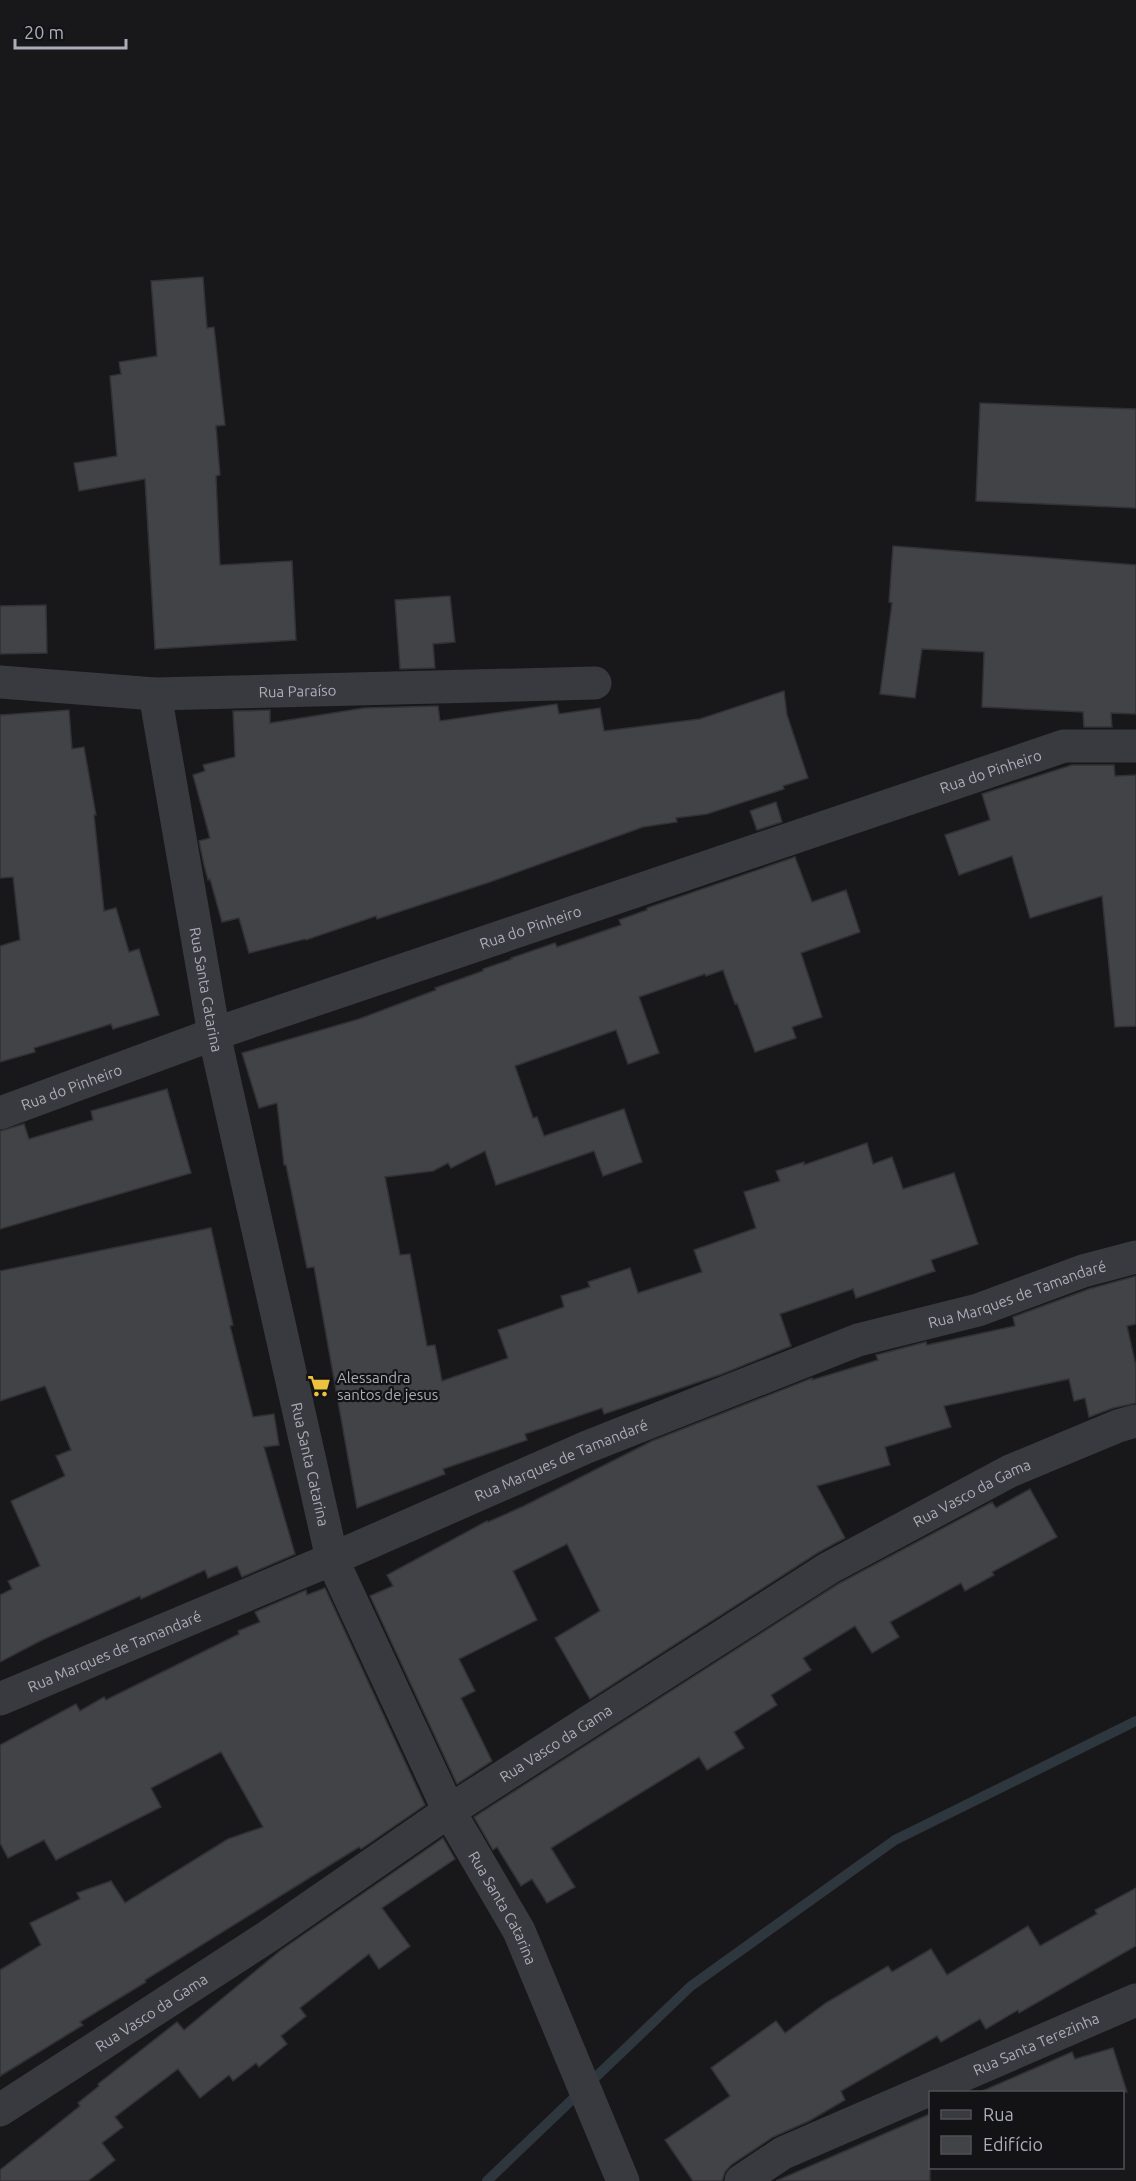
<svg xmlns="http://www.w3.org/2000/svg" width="1136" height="2181" viewBox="0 0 1136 2181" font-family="Ubuntu,sans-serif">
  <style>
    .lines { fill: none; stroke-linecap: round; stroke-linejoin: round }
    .stream { stroke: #2e363e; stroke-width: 10 }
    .building { fill: #424347; stroke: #323236; stroke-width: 1.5 }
    .minor { stroke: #393a3f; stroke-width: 33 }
    .tertiary { stroke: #393a3f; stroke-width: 33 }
    .labels { text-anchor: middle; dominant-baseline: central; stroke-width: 4.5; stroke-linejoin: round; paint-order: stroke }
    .street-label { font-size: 15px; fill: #abaeb9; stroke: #131315 }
    .poi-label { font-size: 15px; fill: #abaeb9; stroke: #131315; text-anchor: start }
  </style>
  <rect width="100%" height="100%" fill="#18181a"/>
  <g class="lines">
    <path class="stream" d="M 487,2181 L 691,1986 L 895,1840 L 1136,1721"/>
  </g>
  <g class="building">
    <path d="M 203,277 L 207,328 L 214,327 L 225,425 L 216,426 L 220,475 L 216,476 L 220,565 L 292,561 L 296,640 L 155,649 L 145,479 L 79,491 L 74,463 L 117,456 L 110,376 L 121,374 L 119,362 L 157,356 L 151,281 Z"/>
    <path d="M 980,403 L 1136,409 L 1136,508 L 976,501 Z"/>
    <path d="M 893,546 L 1136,565 L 1136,714 L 1111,713 L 1112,727 L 1084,727 L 1083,712 L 982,707 L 984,652 L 922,649 L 915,698 L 880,694 L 892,603 L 889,602 Z"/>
    <path d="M 450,596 L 455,642 L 433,644 L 435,668 L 400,669 L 395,600 Z"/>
    <path d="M 46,605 L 47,653 L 0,654 L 0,606 Z"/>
    <path d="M 784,691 L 787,715 L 808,778 L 783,786 L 784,789 L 707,814 L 676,818 L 677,822 L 643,827 L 490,882 L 377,919 L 376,916 L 306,940 L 305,939 L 249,953 L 239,918 L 222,922 L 210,879 L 208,880 L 204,865 L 199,841 L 210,838 L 193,775 L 205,771 L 203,765 L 235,757 L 233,711 L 270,710 L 270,723 L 364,708 L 438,706 L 440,721 L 557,704 L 559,714 L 600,708 L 604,731 L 700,719 Z"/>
    <path d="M 69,710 L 72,749 L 84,747 L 96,815 L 94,815 L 104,911 L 116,908 L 129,952 L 139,949 L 159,1015 L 113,1029 L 111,1024 L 34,1048 L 35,1052 L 0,1062 L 0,946 L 20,940 L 13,877 L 0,878 L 0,715 Z"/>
    <path d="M 1072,765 L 1114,765 L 1115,776 L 1136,775 L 1136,1026 L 1115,1027 L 1102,896 L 1030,918 L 1012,856 L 959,875 L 945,835 L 990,820 L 982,794 Z"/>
    <path d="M 776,802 L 782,822 L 757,830 L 750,811 Z"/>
    <path d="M 795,857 L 812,902 L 846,890 L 860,932 L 801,953 L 822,1017 L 792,1027 L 796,1038 L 755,1052 L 737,1003 L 735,1004 L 723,970 L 706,976 L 705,974 L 639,997 L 659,1053 L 628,1064 L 616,1030 L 515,1066 L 533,1118 L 537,1117 L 544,1136 L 624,1109 L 642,1162 L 603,1176 L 594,1151 L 496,1185 L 485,1151 L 451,1168 L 448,1163 L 433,1171 L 385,1177 L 400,1255 L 410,1254 L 427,1346 L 435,1345 L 442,1381 L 508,1358 L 498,1330 L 564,1307 L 561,1296 L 590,1287 L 588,1282 L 630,1268 L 638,1293 L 702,1272 L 694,1250 L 756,1228 L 744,1192 L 780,1181 L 776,1171 L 804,1162 L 804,1165 L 867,1143 L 873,1164 L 892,1157 L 903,1189 L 954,1173 L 978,1244 L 931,1260 L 935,1271 L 856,1298 L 853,1289 L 780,1314 L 791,1346 L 722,1374 L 604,1414 L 602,1408 L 525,1434 L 527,1440 L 443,1469 L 445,1474 L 357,1508 L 314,1267 L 307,1268 L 286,1165 L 284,1165 L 277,1103 L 259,1108 L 242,1053 L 359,1019 L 436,990 L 435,988 L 483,971 L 483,969 L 512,959 L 511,958 L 555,943 L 557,947 L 621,925 L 619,920 L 647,910 L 647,908 Z"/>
    <path d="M 167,1089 L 191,1173 L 0,1229 L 0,1131 L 24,1124 L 29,1139 L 93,1120 L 91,1111 Z"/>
    <path d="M 211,1228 L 233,1325 L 230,1326 L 253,1417 L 274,1414 L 279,1445 L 264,1447 L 295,1554 L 242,1577 L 237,1566 L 208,1578 L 205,1570 L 141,1599 L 140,1596 L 42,1640 L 0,1662 L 0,1595 L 12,1589 L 8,1581 L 40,1566 L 11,1501 L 65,1476 L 56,1456 L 71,1450 L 45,1386 L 0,1401 L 0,1271 Z"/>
    <path d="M 1136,1276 L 1136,1324 L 1127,1326 L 1136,1366 L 1136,1403 L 1113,1408 L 1089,1417 L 1085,1398 L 1074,1401 L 1069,1379 L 944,1406 L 951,1427 L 885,1447 L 890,1465 L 817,1486 L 845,1538 L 819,1552 L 590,1699 L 555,1638 L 600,1611 L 567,1544 L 513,1571 L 537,1620 L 459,1659 L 475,1691 L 461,1698 L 492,1761 L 457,1784 L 370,1596 L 393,1586 L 387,1575 L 487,1521 L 488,1522 L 524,1506 L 652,1441 L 812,1378 L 812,1380 L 878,1360 L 876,1355 L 926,1342 L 927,1345 L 1015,1326 L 1013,1317 L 1089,1289 Z"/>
    <path d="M 1030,1489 L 1057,1537 L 992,1572 L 994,1575 L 965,1591 L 961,1583 L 890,1622 L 899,1637 L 872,1653 L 855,1626 L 803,1658 L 811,1670 L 771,1695 L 777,1705 L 734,1732 L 744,1748 L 707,1770 L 699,1757 L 551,1848 L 575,1887 L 547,1903 L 532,1879 L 521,1886 L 497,1847 L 493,1850 L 474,1817 L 838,1584 L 992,1502 L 996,1508 Z"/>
    <path d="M 325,1588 L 425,1805 L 361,1849 L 359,1847 L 145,1980 L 146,1982 L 80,2022 L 83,2025 L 0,2076 L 0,1970 L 41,1945 L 30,1923 L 80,1899 L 77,1893 L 111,1881 L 125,1903 L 228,1839 L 263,1827 L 221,1752 L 151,1788 L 161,1807 L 56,1860 L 44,1840 L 8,1858 L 0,1843 L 0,1745 L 76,1704 L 80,1711 L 104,1697 L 106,1700 L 239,1634 L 238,1631 L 260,1622 L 255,1612 L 306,1590 L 307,1595 Z"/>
    <path d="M 443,1838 L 455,1859 L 382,1908 L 410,1946 L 379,1969 L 369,1954 L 300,2008 L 306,2016 L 281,2036 L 287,2044 L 259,2067 L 256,2063 L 233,2081 L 229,2075 L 200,2098 L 178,2069 L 115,2117 L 123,2127 L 102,2143 L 115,2160 L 88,2181 L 0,2181 L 0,2170 L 80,2106 L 78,2103 L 99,2086 L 98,2084 L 177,2022 L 184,2030 L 281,1950 Z"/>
    <path d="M 1136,1888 L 1136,1946 L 1019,2013 L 1018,2010 L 986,2029 L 980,2019 L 941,2042 L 937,2036 L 841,2091 L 845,2100 L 809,2121 L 773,2137 L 731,2165 L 725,2172 L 722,2181 L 693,2181 L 665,2140 L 730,2096 L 711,2068 L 776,2021 L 785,2033 L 826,2003 L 888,1966 L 892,1972 L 931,1949 L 947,1975 L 1028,1926 L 1040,1946 L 1097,1914 L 1095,1910 Z"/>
    <path d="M 1113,2048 L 1127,2092 L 980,2092 L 1072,2052 L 1075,2059 Z"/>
    <path d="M 930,2114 L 930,2181 L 776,2181 Z"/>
  </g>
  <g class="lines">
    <g class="minor">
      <path id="s1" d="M 0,682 L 155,694 L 595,683"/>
      <path id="s2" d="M 155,694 L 214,1034 L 332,1559 L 449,1811 L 519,1931 L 623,2181"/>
      <path id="s3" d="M 0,1113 L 214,1034 L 1064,746 L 1136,746"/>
      <path id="s4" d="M 0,2110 L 267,1937 L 449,1811 L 829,1568 L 1010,1471 L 1118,1426 L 1136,1421"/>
      <path id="s5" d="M 741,2181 L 783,2153 L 1136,2000"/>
    </g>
    <path class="tertiary" id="s6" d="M 0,1699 L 332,1559 L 587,1447 L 858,1340 L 978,1310 L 1083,1271 L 1136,1257"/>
  </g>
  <defs>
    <g id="supermarket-bare" transform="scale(1.8)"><path d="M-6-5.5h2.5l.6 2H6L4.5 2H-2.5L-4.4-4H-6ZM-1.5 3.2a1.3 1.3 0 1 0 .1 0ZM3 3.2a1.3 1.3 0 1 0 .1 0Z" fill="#edc13d" stroke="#131315" stroke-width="2.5" paint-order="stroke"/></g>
  </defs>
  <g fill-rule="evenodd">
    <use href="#supermarket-bare" x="319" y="1386"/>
  </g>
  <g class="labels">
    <g class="street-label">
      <text stroke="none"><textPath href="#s1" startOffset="298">Rua Paraíso</textPath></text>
      <text stroke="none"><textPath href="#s3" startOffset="1048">Rua do Pinheiro</textPath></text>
      <text stroke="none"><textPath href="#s3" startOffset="562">Rua do Pinheiro</textPath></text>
      <text stroke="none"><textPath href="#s2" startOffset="300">Rua Santa Catarina</textPath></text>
      <text stroke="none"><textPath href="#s3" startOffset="76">Rua do Pinheiro</textPath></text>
      <text stroke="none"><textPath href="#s6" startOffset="1096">Rua Marques de Tamandaré</textPath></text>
      <text stroke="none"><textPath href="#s6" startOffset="610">Rua Marques de Tamandaré</textPath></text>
      <text stroke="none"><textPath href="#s2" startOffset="786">Rua Santa Catarina</textPath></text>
      <text stroke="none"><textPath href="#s4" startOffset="1152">Rua Vasco da Gama</textPath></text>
      <text stroke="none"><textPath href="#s6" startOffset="124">Rua Marques de Tamandaré</textPath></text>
      <text stroke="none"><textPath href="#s4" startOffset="666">Rua Vasco da Gama</textPath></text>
      <text stroke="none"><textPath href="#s2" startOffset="1272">Rua Santa Catarina</textPath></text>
      <text stroke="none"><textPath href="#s4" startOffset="180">Rua Vasco da Gama</textPath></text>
      <text stroke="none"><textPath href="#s5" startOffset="326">Rua Santa Terezinha</textPath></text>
    </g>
    <g class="poi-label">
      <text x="337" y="1377">Alessandra<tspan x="337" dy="17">santos de jesus</tspan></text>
    </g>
  </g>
  <rect x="929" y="2091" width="195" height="78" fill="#131315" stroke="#505157" stroke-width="1.5"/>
  <rect x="941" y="2110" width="30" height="9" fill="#393a3f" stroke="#505157" stroke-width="1.5"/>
  <text x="983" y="2121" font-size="18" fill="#abaeb9">Rua</text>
  <rect x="941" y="2136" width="30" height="18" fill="#424347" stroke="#505157" stroke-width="1.5"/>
  <text x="983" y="2151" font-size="18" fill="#abaeb9">Edifício</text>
  <path d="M15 39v9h111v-9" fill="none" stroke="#abaeb9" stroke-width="3"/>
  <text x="24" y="39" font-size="18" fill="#abaeb9" stroke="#131315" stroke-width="4.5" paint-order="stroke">20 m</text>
</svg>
